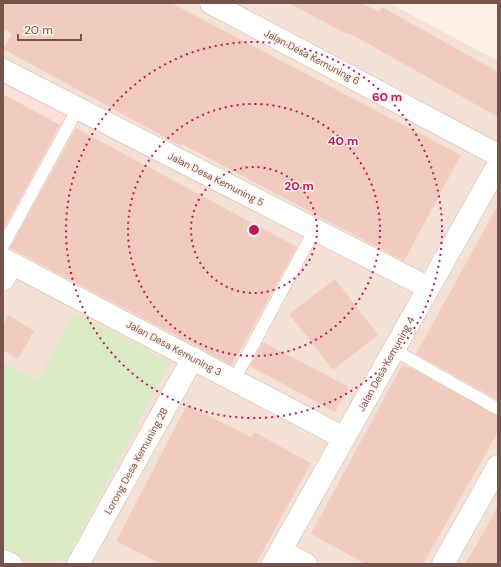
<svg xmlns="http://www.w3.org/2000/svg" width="501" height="567" viewBox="0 0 501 567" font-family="'DM Sans',sans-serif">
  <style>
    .residential { fill: #f4e1d6 }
    .commercial { fill: #fce0db }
    .green { fill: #daeac5 }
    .building { fill: #f2cbbf }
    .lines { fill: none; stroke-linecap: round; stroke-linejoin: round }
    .service-casing { stroke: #d0b9af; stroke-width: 13 }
    .minor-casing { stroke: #d0b9af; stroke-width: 23 }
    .service { stroke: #fff; stroke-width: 12 }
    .minor { stroke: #fff; stroke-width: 22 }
    .ring { fill: none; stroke: #c2185b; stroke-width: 2; stroke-dasharray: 2 4 }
    .labels { text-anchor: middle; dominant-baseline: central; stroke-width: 3; stroke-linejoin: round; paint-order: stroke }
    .street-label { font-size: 10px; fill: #76544b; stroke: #fff5ee }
    .centre { fill: #c2185b; stroke: #fff5ee; stroke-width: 2 }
    .ring-label { font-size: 12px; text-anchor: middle; font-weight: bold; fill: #c2185b; stroke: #fff5ee; stroke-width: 3; stroke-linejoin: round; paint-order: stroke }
  </style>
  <rect width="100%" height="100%" fill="#fcf1e7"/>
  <path class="residential" d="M 3,3 L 389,3 L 498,61 L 498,564 L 3,564 Z"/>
  <path class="commercial" d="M 3,78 L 69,112 L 3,236 Z"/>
  <path class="green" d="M 75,313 L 170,362 L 68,556 C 42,567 29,561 3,552 L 3,363 L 37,380 Z"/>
  <g class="building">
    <path d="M 3,3 L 171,3 L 461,155 L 404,261 L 182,144 L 181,146 L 3,49 L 12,34 L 3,29 Z"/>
    <path d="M 288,3 L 362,3 L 379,12 L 382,7 L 498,72 L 498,117 L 349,33 L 349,35 Z"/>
    <path d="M 3,94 L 60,125 L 3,230 Z"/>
    <path d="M 76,128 L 297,247 L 232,365 L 10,248 Z"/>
    <path d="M 498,205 L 498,400 L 416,354 Z"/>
    <path d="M 335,279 L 378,335 L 333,370 L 289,314 Z"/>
    <path d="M 9,315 L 34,331 L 18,359 L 3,350 L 3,325 Z"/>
    <path d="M 263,342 L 349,387 L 335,412 L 250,366 Z"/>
    <path d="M 402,365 L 408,368 L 409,367 L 498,416 L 498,432 L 423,564 L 366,564 L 311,534 Z"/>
    <path d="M 187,405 L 251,437 L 254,432 L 311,463 L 256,564 L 161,564 L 116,541 Z"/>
    <path d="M 498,506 L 498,564 L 465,564 L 477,544 Z"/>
  </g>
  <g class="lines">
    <g class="service-casing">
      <g id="service">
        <path d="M 3,246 L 78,108"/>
        <path d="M 394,350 L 498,409"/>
        <path d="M 234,380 L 315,229"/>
      </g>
    </g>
    <g class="minor-casing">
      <g id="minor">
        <path d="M 211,3 L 498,155"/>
        <path d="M 3,70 L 429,288"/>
        <path d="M 3,259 L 344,438"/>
        <path d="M 3,280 L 13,264"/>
        <path d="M 281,551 L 306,564"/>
        <path d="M 3,561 L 11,564"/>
        <path d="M 78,564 L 193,358"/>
        <path d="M 273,564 L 498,165"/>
        <path d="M 443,564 L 498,466"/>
      </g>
    </g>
    <use href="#service" class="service"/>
    <use href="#minor" class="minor"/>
  </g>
  <g class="ring">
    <circle cx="254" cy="230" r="63"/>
    <circle cx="254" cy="230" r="126"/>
    <circle cx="254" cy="230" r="188"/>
  </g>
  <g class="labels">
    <g class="street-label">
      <text transform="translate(312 57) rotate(28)">Jalan Desa Kemuning 6</text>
      <text transform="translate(216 179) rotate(27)">Jalan Desa Kemuning 5</text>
      <text transform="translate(174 348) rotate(28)">Jalan Desa Kemuning 3</text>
      <text transform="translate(386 364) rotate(-61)">Jalan Desa Kemuning 4</text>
      <text transform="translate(136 461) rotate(-61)">Lorong Desa Kemuning 2B</text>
    </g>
  </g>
  <circle cx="254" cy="230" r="6" class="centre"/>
  <g class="ring-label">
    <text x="387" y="101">60 m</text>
    <text x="343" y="145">40 m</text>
    <text x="299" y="190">20 m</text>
  </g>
  <rect width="501" height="567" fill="none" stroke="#76544b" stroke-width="8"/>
  <path d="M18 34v6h63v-6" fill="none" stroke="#76544b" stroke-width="2"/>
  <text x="24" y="34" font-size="12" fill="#76544b" stroke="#fff5ee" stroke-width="3" paint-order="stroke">20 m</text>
</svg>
